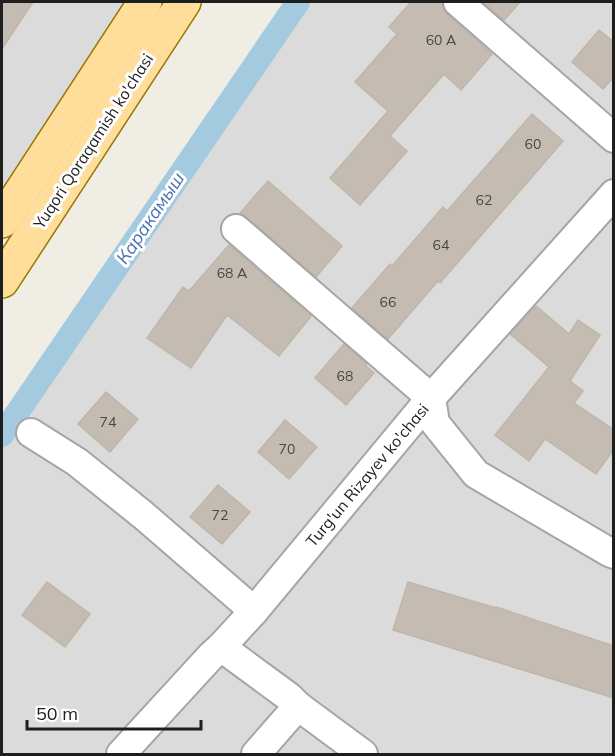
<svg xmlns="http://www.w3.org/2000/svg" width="615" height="756" viewBox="0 0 615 756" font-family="Mulish,sans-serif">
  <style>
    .residential { fill: #dcdbdb }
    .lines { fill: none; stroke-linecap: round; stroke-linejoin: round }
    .canal { stroke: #a3cade; stroke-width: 24 }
    .building { fill: #c4bcb3; stroke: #c1b5a6; stroke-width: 1.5 }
    .minor-casing { stroke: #a5a5a5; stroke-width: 32 }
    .major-casing { stroke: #987600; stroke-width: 36 }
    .minor { stroke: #fff; stroke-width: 28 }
    .major { stroke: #fede9a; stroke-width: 33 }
    .labels { text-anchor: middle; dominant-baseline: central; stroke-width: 6; stroke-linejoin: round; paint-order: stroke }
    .number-label { font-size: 14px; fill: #484643 }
    .street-label { font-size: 16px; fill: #1e1e1e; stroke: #fff }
    .water-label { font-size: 18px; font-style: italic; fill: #4870b0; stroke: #fff }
  </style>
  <rect width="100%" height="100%" fill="#efede4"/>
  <g class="residential">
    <path d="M 2,2 L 145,2 L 2,221 Z"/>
    <path d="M 298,2 L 613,2 L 613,754 L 2,754 L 2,435 Z"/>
  </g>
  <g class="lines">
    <path class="canal" d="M 2,435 L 298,2"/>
  </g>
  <g class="building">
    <path d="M 2,2 L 33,2 L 2,49 Z"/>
    <path d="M 411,2 L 442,2 L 443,8 L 447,14 L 492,54 L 461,90 L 444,74 L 390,136 L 407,151 L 360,205 L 330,178 L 388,111 L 355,82 L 397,34 L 389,27 Z"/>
    <path d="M 483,2 L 520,2 L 504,20 Z"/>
    <path d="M 599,30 L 614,42 L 614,77 L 603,89 L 572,62 Z"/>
    <path d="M 532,114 L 563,141 L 440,283 L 438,281 L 388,339 L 352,308 L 390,264 L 392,266 L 443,207 L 447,211 Z"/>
    <path d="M 268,181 L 342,246 L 316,277 L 247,217 L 240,213 Z"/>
    <path d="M 229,245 L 311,316 L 279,356 L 227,315 L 191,368 L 147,338 L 183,287 L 189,291 Z"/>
    <path d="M 536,306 L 569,334 L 578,320 L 600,335 L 570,381 L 583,391 L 574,403 L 614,430 L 614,449 L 596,474 L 545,439 L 529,461 L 495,435 L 549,367 L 510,334 Z"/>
    <path d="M 344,344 L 367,364 L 366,366 L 374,373 L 346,405 L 315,378 Z"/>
    <path d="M 106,392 L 138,419 L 110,452 L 78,424 Z"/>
    <path d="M 285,420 L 317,447 L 289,479 L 258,452 Z"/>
    <path d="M 218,485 L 250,512 L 222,544 L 190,517 Z"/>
    <path d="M 47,582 L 90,614 L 65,647 L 22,615 Z"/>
    <path d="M 408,582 L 496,608 L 496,607 L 614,646 L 614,698 L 393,630 Z"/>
  </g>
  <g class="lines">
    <g class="minor-casing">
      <g id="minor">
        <path d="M 458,2 L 614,138"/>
        <path d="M 236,229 L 431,398 L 435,423 L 476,474 L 609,552 L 614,554"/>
        <path d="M 31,433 L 77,462 L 143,515 L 254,611"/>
        <path d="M 221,647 L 289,697 L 298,706 L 256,754"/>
        <path d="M 298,706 L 363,754"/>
        <path d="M 121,754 L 211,656 L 221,647 L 254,611 L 431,398 L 614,194"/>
      </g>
    </g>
    <g class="major-casing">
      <g id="major">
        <path d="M 2,221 L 145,2"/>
        <path d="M 2,281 L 184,2"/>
      </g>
    </g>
    <use href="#minor" class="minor"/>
    <use href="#major" class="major"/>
  </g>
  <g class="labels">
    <g class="number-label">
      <text x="441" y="40">60 A</text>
      <text x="533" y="144">60</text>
      <text x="484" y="200">62</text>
      <text x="441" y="245">64</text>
      <text x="232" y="273">68 A</text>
      <text x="388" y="302">66</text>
      <text x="345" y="376">68</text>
      <text x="108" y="422">74</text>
      <text x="287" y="449">70</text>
      <text x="220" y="515">72</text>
    </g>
    <g class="street-label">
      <text transform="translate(93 141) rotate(-57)">Yuqori Qoraqamish ko'chasi</text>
      <text transform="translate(367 475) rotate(-50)">Turg'un Rizayev ko'chasi</text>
    </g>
    <g class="water-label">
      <text transform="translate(150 218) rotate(-56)">Каракамыш</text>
    </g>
  </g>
  <rect width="615" height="756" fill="none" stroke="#1e1e1e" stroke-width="6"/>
  <path d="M27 720v9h174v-9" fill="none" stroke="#1e1e1e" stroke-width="3"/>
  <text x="36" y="720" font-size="18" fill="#1e1e1e" stroke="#ffffff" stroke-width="4.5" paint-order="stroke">50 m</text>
</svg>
